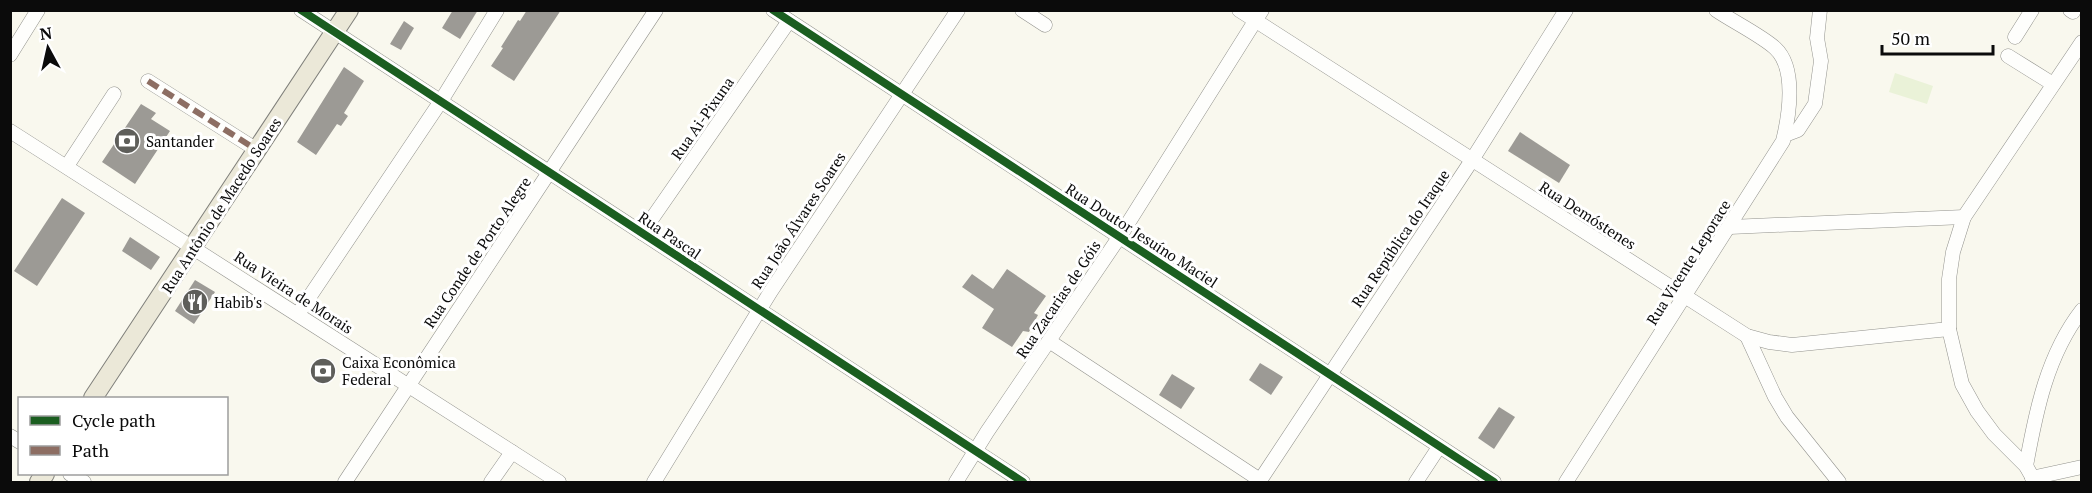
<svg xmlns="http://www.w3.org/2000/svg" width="2092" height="493" viewBox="0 0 2092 493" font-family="'PT Serif',serif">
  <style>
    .pitch { fill: #eaf2d8 }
    .building { fill: #9c9a95 }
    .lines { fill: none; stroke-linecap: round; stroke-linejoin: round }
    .minor-casing { stroke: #92928d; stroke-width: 15 }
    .major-casing { stroke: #7f7f7a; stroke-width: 20 }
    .minor { stroke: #fefefc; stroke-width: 14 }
    .major { stroke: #ebe8d8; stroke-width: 18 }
    .quiet { stroke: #8d6e63; stroke-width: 6; stroke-dasharray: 12 6; stroke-linecap: butt }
    .cycleway-casing { stroke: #fff; stroke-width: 11 }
    .cycleway { stroke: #1b5e20; stroke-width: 8 }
    .labels { text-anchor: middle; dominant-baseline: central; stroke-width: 6; stroke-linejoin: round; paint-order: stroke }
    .street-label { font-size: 15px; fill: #0b0b0b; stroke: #fff }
    .poi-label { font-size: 15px; fill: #0b0b0b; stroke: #fff; text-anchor: start }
  </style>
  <rect width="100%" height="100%" fill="#f9f8ee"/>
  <path class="pitch" d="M 1895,73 L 1933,86 L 1927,104 L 1889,92 Z"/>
  <g class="building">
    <path d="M 453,10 L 478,10 L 460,39 L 442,28 Z"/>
    <path d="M 527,10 L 561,10 L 514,81 L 491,66 L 503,48 L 501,47 L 518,20 L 520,21 Z"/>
    <path d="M 404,21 L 414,28 L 401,50 L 390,44 Z"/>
    <path d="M 344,67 L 364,81 L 344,113 L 348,116 L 341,126 L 337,124 L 316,155 L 297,142 Z"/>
    <path d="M 141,104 L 156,113 L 151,119 L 170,131 L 135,184 L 102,162 Z"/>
    <path d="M 1520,132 L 1570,165 L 1559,183 L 1508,151 Z"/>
    <path d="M 62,198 L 85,213 L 37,286 L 14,271 Z"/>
    <path d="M 130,237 L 160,257 L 151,270 L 122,251 Z"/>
    <path d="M 1007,269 L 1046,296 L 1034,313 L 1038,315 L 1029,332 L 1023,331 L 1012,347 L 982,328 L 994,309 L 962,287 L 972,274 L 993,289 Z"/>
    <path d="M 195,280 L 215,292 L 194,324 L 175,311 Z"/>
    <path d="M 1260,363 L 1283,377 L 1271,395 L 1249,380 Z"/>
    <path d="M 1172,374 L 1195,388 L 1181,409 L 1159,395 Z"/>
    <path d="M 1499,407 L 1515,417 L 1494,449 L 1478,438 Z"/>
  </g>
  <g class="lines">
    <g class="minor-casing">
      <g id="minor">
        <path d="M 301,10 L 1023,482"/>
        <path d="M 773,10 L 1494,482"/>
        <path d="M 1022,10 L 1045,25"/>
        <path d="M 1239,10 L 1747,336 L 1769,342 L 1792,345 L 1949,329"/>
        <path d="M 2070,10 L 2073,12 L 2074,10"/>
        <path d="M 2015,37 L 2032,10"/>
        <path d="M 10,55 L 38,10"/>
        <path d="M 2008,56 L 2053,84"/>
        <path d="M 148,81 L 257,150"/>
        <path d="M 10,131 L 559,482"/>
        <path d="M 1785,135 L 1798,130 L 1815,104 L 1821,61 L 1817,38 L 1820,10"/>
        <path d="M 67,166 L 114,94"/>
        <path d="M 1730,227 L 1964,217"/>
        <path d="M 642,233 L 789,21"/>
        <path d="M 298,314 L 441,101 L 497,10"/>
        <path d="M 1747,336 L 1775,397 L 1787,417 L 1839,482"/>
        <path d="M 1049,341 L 1260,480"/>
        <path d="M 10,436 L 20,442"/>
        <path d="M 2026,466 C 2036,411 2047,355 2082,310"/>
        <path d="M 70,474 L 84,482"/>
        <path d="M 2032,478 L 2082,467"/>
        <path d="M 345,482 L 656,10"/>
        <path d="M 491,482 L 512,452"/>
        <path d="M 654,482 L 771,291 L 958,10"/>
        <path d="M 956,482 L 987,432 L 1120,236 L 1262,10"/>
        <path d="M 1259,482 L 1472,160 L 1566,10"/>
        <path d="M 1416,482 L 1439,447"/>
        <path d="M 1566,482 L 1783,141 C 1789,116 1797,68 1775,48 C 1762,36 1732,21 1716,10"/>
        <path d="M 2035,482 L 2026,466 L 1994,434 L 1977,411 L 1962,384 L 1949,329 L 1949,279 L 1953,252 L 1964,217 L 2082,42"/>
      </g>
    </g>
    <g class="major-casing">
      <g id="major">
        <path d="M 93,398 L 349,10"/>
        <path d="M 39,482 L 45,474"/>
      </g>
    </g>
    <use href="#minor" class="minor"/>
    <use href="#major" class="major"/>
    <path class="quiet" d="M 148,81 L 257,150"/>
    <g class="cycleway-casing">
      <g id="cycleway">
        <path d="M 301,10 L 1023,482"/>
        <path d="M 773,10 L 1494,482"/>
      </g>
    </g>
    <use href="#cycleway" class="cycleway"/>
  </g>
  <defs>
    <g id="bank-disc" transform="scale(1.35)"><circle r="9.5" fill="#5e5e5a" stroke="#fff"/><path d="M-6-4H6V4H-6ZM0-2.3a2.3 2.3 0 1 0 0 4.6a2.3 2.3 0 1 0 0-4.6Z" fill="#fff"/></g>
    <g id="restaurant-disc" transform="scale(1.35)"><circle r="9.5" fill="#5e5e5a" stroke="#fff"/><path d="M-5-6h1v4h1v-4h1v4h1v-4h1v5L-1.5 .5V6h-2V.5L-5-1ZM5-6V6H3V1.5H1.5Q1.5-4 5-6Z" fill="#fff"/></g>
  </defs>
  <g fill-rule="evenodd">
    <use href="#bank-disc" x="127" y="141"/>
    <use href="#restaurant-disc" x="195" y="302"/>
    <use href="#bank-disc" x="323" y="371"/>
  </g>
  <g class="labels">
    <g class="street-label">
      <text transform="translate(702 118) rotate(-55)">Rua Ai-Pixuna</text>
      <text transform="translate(221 205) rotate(-57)">Rua Antônio de Macedo Soares</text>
      <text transform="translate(1588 215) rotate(33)">Rua Demóstenes</text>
      <text transform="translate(798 220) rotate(-57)">Rua João Álvares Soares</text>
      <text transform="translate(670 235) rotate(34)">Rua Pascal</text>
      <text transform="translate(1142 235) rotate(33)">Rua Doutor Jesuíno Maciel</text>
      <text transform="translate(1400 238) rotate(-56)">Rua República do Iraque</text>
      <text transform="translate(477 252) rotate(-56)">Rua Conde de Porto Alegre</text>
      <text transform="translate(1688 262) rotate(-58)">Rua Vicente Leporace</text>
      <text transform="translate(294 292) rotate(33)">Rua Vieira de Morais</text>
      <text transform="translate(1058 299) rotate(-56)">Rua Zacarias de Góis</text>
    </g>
    <g class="poi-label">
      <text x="146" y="141">Santander</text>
      <text x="214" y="302">Habib's</text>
      <text x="342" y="362">Caixa Econômica<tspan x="342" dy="17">Federal</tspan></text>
    </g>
  </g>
  <rect width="2092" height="493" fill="none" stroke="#0b0b0b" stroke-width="24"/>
  <rect x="18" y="397" width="210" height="78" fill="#ffffff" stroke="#9d9d9d" stroke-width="1.5"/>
  <rect x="30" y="416" width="30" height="9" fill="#1b5e20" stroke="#9d9d9d" stroke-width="1.5"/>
  <text x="72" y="427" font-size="18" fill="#0b0b0b">Cycle path</text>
  <rect x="30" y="446" width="30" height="9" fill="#8d6e63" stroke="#9d9d9d" stroke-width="1.5"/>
  <text x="72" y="457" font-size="18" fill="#0b0b0b">Path</text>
  <g transform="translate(48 48) rotate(352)" stroke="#ffffff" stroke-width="4.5" paint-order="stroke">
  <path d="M0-4.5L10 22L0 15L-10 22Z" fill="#0b0b0b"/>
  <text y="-9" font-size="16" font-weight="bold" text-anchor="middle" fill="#0b0b0b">N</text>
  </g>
  <path d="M1882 45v9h111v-9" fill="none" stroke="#0b0b0b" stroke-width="3"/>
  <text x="1891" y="45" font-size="18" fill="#0b0b0b" stroke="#ffffff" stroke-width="4.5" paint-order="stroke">50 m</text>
</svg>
